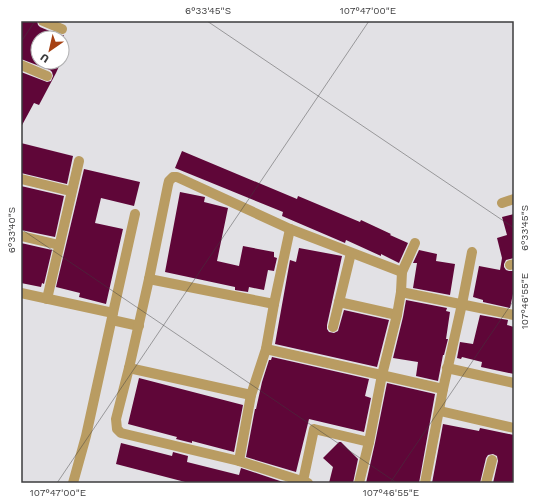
<svg xmlns="http://www.w3.org/2000/svg" width="535" height="504" viewBox="0 0 535 504" font-family="'Work Sans',sans-serif">
  <style>
    .building { fill: #5f0638 }
    .lines { fill: none; stroke-linecap: round; stroke-linejoin: round }
    .street { stroke: #b99c62; stroke-width: 10 }
    .ticks { fill: none; stroke: #3d3d3e; stroke-width: 1; stroke-opacity: 0.45 }
    .neatline { fill: none; stroke: #3d3d3e; stroke-width: 1.5 }
    .ticks-label { font-size: 10px; text-anchor: middle; fill: #3d3d3e }
  </style>
  <rect width="100%" height="100%" fill="#e2e1e5"/>
  <g class="building">
    <path d="M 21,21 L 37,21 L 38,25 L 40,27 L 59,35 L 64,35 L 62,38 L 38,38 L 38,62 L 61,62 L 56,73 L 39,105 L 34,103 L 21,127 L 21,72 L 47,82 L 51,81 L 53,76 L 52,72 L 50,70 L 21,59 Z"/>
    <path d="M 21,143 L 73,156 L 67,184 L 21,173 Z"/>
    <path d="M 182,151 L 297,199 L 298,196 L 360,222 L 361,220 L 391,234 L 390,235 L 408,243 L 399,263 L 381,254 L 381,256 L 346,240 L 345,243 L 282,216 L 283,212 L 175,168 Z"/>
    <path d="M 84,169 L 140,182 L 134,206 L 101,198 L 95,223 L 123,229 L 106,304 L 79,297 L 80,293 L 56,287 Z"/>
    <path d="M 21,186 L 64,196 L 55,237 L 21,230 Z"/>
    <path d="M 180,192 L 205,197 L 204,202 L 228,208 L 217,261 L 239,266 L 243,246 L 274,252 L 274,257 L 277,258 L 274,271 L 268,270 L 264,290 L 249,287 L 248,292 L 235,290 L 235,287 L 165,272 Z"/>
    <path d="M 514,214 L 514,258 L 506,260 L 504,264 L 504,267 L 506,270 L 509,271 L 514,271 L 514,289 L 510,308 L 483,302 L 483,300 L 473,297 L 479,266 L 500,270 L 502,258 L 497,238 L 507,235 L 502,217 Z"/>
    <path d="M 21,243 L 52,250 L 44,284 L 42,283 L 41,287 L 21,283 Z"/>
    <path d="M 299,248 L 342,256 L 327,325 L 327,329 L 329,332 L 334,333 L 338,331 L 344,310 L 389,320 L 377,367 L 275,344 L 290,260 L 296,262 Z"/>
    <path d="M 419,250 L 437,254 L 436,261 L 455,264 L 450,295 L 413,288 L 417,263 L 413,263 Z"/>
    <path d="M 406,300 L 447,308 L 446,311 L 450,312 L 446,339 L 448,339 L 444,355 L 443,355 L 438,381 L 416,376 L 418,362 L 393,358 L 403,317 Z"/>
    <path d="M 480,315 L 508,320 L 507,325 L 514,327 L 514,374 L 481,367 L 482,362 L 462,357 L 461,359 L 457,358 L 460,342 L 473,344 Z"/>
    <path d="M 272,357 L 369,379 L 365,396 L 371,398 L 364,432 L 309,419 L 296,472 L 246,457 L 255,409 L 256,409 L 262,382 L 269,360 L 271,360 Z"/>
    <path d="M 139,378 L 243,405 L 234,452 L 192,441 L 192,443 L 176,439 L 177,437 L 128,424 Z"/>
    <path d="M 387,383 L 435,394 L 419,483 L 366,483 L 375,443 Z"/>
    <path d="M 443,424 L 479,431 L 480,428 L 514,435 L 514,483 L 493,483 L 498,461 L 497,456 L 493,454 L 488,455 L 486,458 L 480,483 L 432,483 Z"/>
    <path d="M 339,442 L 341,442 L 358,459 L 353,483 L 329,483 L 333,467 L 323,458 Z"/>
    <path d="M 121,443 L 172,456 L 173,452 L 188,456 L 187,462 L 239,475 L 241,468 L 286,483 L 189,483 L 116,464 Z"/>
  </g>
  <g class="lines">
    <g class="street">
      <path d="M 43,21 L 62,29"/>
      <path d="M 21,65 L 47,76"/>
      <path d="M 21,179 L 66,190"/>
      <path d="M 502,203 L 514,199"/>
      <path d="M 21,236 L 59,245"/>
      <path d="M 510,265 L 514,264"/>
      <path d="M 149,279 L 274,304"/>
      <path d="M 401,292 L 514,315"/>
      <path d="M 21,293 L 113,313 L 86,436 L 73,483"/>
      <path d="M 47,299 L 79,161"/>
      <path d="M 339,302 L 397,315"/>
      <path d="M 113,313 L 135,214"/>
      <path d="M 112,320 L 139,326"/>
      <path d="M 333,327 L 351,253"/>
      <path d="M 266,349 L 443,389"/>
      <path d="M 129,368 L 251,395"/>
      <path d="M 447,368 L 514,383"/>
      <path d="M 440,411 L 514,428"/>
      <path d="M 239,461 L 251,395 L 266,349 L 274,304 L 290,229"/>
      <path d="M 303,481 L 314,429 L 369,442"/>
      <path d="M 308,483 L 239,461 L 121,433 L 117,429 L 116,419 L 129,368 L 149,279 L 168,185 L 169,181 L 173,177 L 177,177 L 290,229 L 402,272"/>
      <path d="M 359,483 L 369,442 L 382,375 L 397,315 L 401,292 L 402,272 L 415,243"/>
      <path d="M 425,483 L 443,389 L 462,304 L 472,252"/>
      <path d="M 486,483 L 492,460"/>
    </g>
  </g>
  <path class="ticks" d="M 207,21 L 514,228M 21,42 L 35,21M 21,229 L 397,483M 57,483 L 369,21M 390,483 L 514,300"/>
  <rect width="535" height="504" fill="none" stroke="#ffffff" stroke-width="44"/>
  <g transform="translate(50 50) rotate(214)"><circle r="19" fill="#ffffff" stroke="#b1b1b2"/>
  <path d="M0-3L7 15L0 10L-7 15Z" fill="#a64113"/>
  <text y="-6" font-size="11" font-weight="bold" text-anchor="middle" fill="#3d3d3e">U</text>
  </g>
  <rect x="22" y="22" width="491" height="460" class="neatline"/>
  <g class="ticks-label">
    <text x="208" y="14">6°33'45"S</text>
    <text x="368" y="14">107°47'00"E</text>
    <text transform="translate(524 228) rotate(-90)" y="4">6°33'45"S</text>
    <text transform="translate(11 230) rotate(-90)" y="4">6°33'40"S</text>
    <text transform="translate(524 301) rotate(-90)" y="4">107°46'55"E</text>
    <text x="58" y="496">107°47'00"E</text>
    <text x="391" y="496">107°46'55"E</text>
  </g>
</svg>
